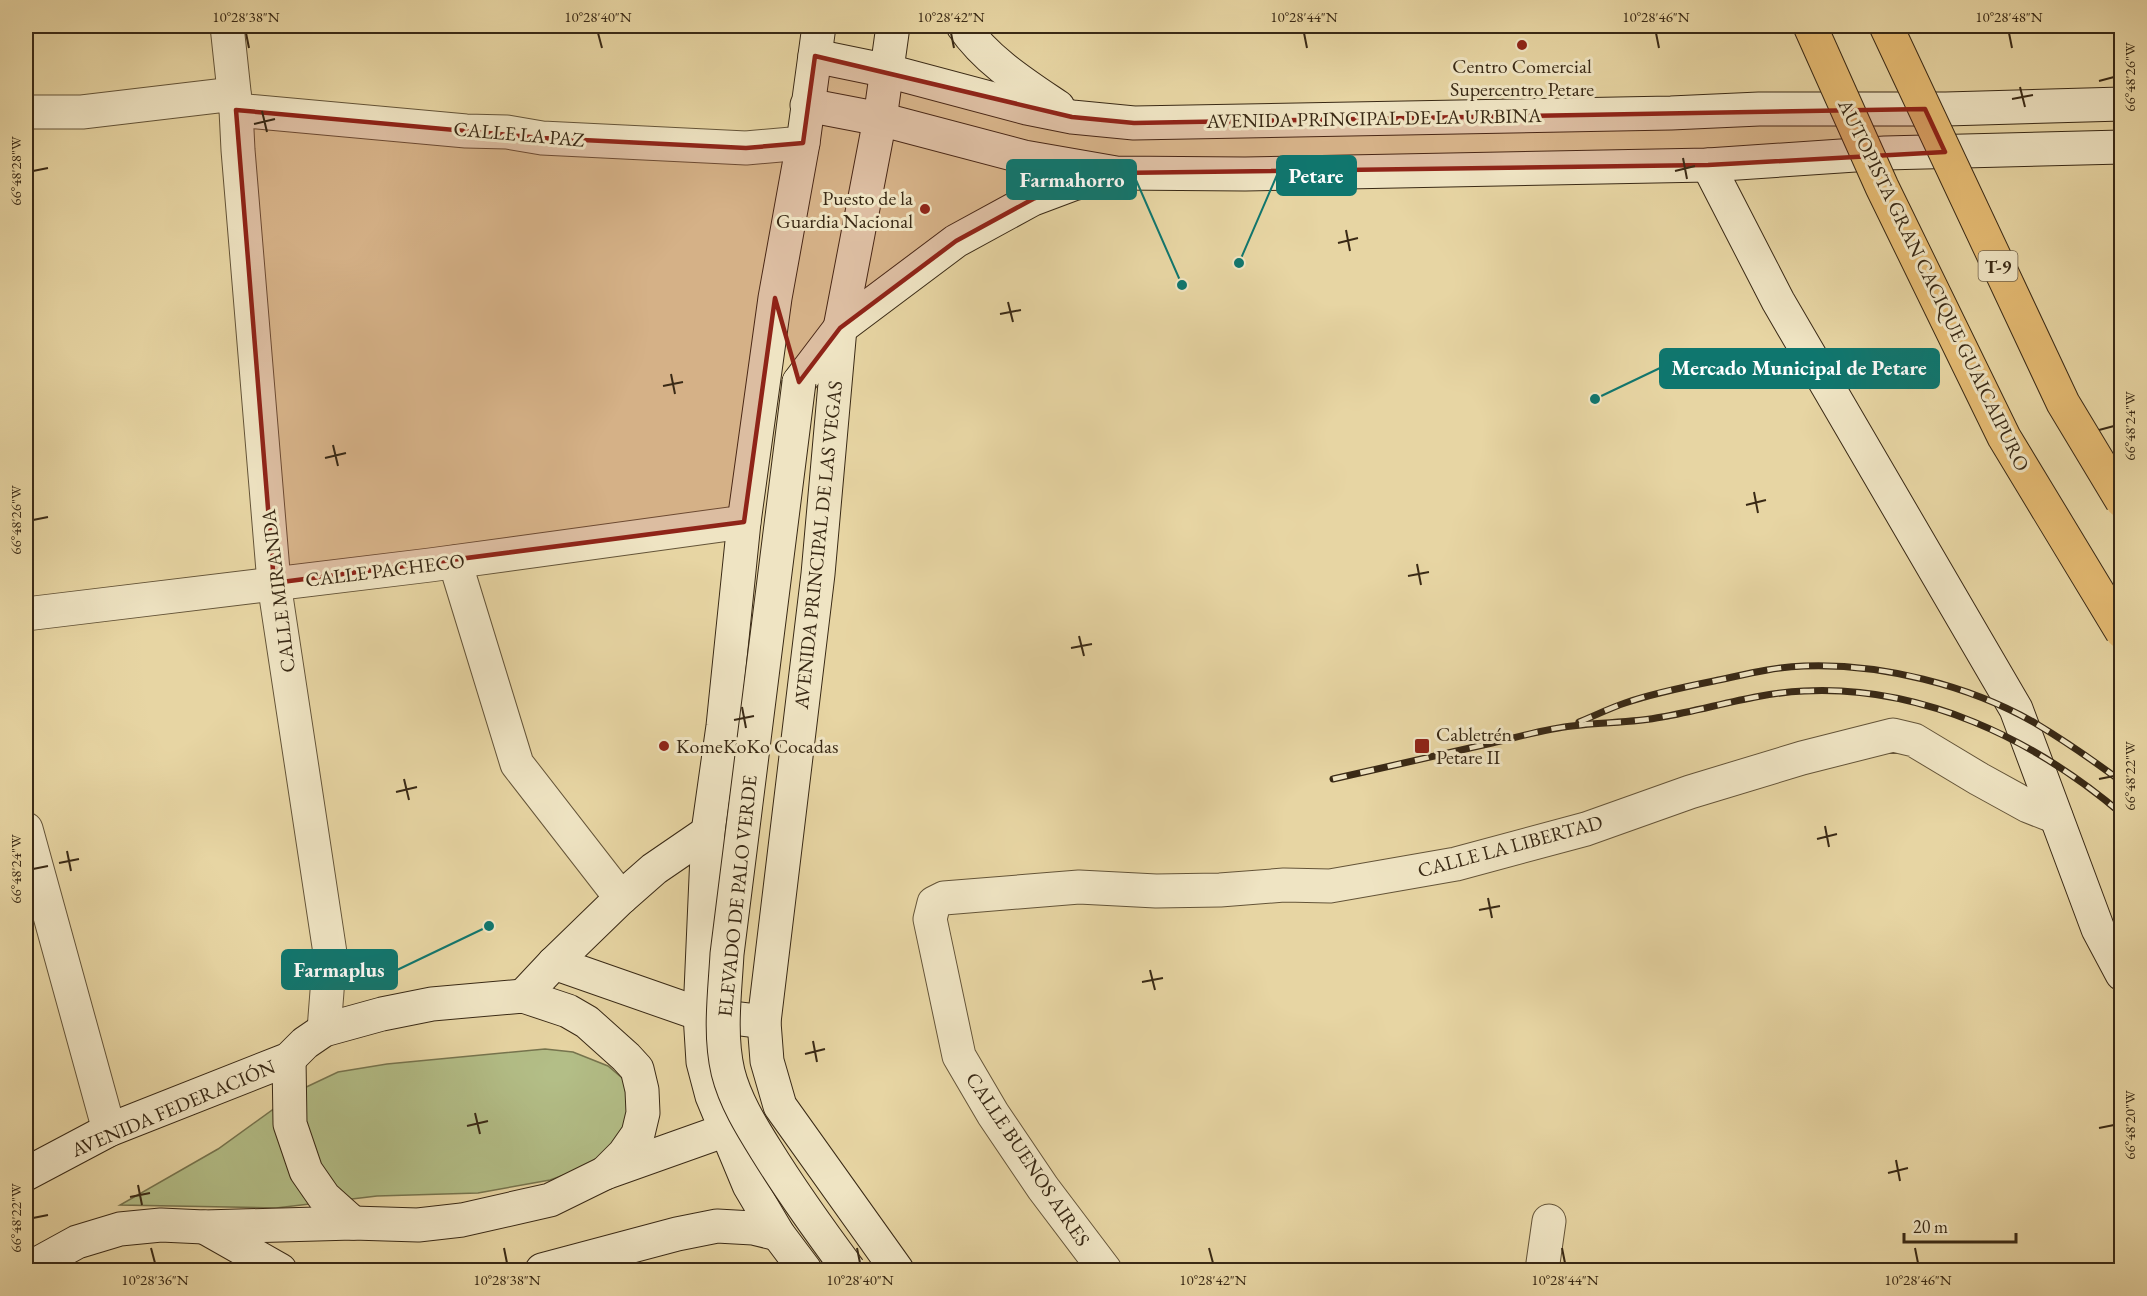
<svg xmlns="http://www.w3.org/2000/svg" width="2147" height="1296" viewBox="0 0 2147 1296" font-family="'EB Garamond',serif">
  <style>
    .green { fill: #b3be87; stroke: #76744e; stroke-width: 1.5 }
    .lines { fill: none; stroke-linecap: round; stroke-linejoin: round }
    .street-casing { stroke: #645438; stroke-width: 35 }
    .secondary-casing { stroke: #392915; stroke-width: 35 }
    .street { stroke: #efe4c3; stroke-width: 33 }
    .secondary { stroke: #efe4c3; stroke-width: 33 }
    .rail-casing { stroke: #392915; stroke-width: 7 }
    .rail { stroke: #efe4c3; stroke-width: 4.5; stroke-dasharray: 14; stroke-linecap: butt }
    .secondary-bridge-casing { stroke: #392915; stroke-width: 35; stroke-linecap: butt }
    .highway-bridge-casing { stroke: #392915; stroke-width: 35; stroke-linecap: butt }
    .secondary-bridge { stroke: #efe4c3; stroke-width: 33 }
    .highway-bridge { stroke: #e4ba72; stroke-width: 33 }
    .marked { fill: #8f2418; fill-opacity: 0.2; stroke: #8f2418; stroke-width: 4.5; stroke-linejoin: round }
    .ticks { fill: none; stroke: #392915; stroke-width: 2 }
    .poi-dot { fill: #8f2418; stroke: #efe4c3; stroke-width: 2 }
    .labels { text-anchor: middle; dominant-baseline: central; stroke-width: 6; stroke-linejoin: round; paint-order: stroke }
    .shield { fill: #efe4c3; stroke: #706149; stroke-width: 1.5 }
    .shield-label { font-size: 18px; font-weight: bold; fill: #392915 }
    .poi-label { font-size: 20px; fill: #392915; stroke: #efe4c3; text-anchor: start }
    .street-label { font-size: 20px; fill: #392915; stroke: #efe4c3 }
    .leader { fill: none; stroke: #0f766e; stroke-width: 2 }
    .callout-dot { fill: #0f766e; stroke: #efe4c3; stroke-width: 2 }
    .callout { fill: #0f766e; stroke: #0f766e; stroke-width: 2 }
    .callout-label { font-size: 21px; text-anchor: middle; font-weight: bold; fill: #fff }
    .neatline { fill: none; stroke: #392915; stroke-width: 2 }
    .ticks-label { font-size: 15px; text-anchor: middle; fill: #392915 }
  </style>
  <rect width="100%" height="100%" fill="#e7d5a3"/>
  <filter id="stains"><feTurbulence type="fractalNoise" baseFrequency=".00333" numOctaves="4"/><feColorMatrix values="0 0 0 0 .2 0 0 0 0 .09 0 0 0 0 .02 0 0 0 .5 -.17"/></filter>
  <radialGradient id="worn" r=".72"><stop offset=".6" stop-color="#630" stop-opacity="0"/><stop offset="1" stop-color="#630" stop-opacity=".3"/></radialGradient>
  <path class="green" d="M 545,1049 L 573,1052 L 608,1066 L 628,1083 L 635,1111 L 625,1141 L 595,1164 L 550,1180 L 478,1193 L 377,1196 L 276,1208 L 120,1205 L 218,1149 L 300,1090 L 338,1072 L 387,1064 Z"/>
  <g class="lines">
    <g class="street-casing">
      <g id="street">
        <path d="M 227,26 L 236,110 L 238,150 L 274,583 L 330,953 L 324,1030"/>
        <path d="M 236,110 L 466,131 L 507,132 L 542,138 L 746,148 L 803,143"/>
        <path d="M 26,112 L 82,112 L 234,94"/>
        <path d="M 455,562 L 517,764 L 621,898"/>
        <path d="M 26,614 L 430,565 L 744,522"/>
        <path d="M 26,829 L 109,1130"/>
        <path d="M 1105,1270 L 1043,1188 L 993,1114 L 959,1056 L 930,919 L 934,903 L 944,898 L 1079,887 L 1156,891 L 1220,890 L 1284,885 L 1330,886 L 1456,864 L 1586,829 L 1690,792 L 1802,758 L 1893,735 L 1914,740 L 1979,779 L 2028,806 L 2056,817"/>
        <path d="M 1542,1270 L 1549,1221"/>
      </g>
    </g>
    <g class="secondary-casing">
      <g id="secondary">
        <path d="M 893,26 L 880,119 L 840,328 L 818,574 L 764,1022 L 767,1061 L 780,1106 L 897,1270"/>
        <path d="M 963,26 C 986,60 1024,84 1058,107"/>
        <path d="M 815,56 L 888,71 L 1027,108 L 1072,117 L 1134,123 L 1671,113 L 1759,109 L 1946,109 L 2122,104"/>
        <path d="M 807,105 L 880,119 L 1024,157 L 1116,173 L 1245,174 L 1708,165 L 1885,153 L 2122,147"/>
        <path d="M 1708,165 L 1778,301 L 2016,709 L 2098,929 L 2122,974"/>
        <path d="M 799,382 L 840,328 L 956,241 L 1033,199 L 1073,184 L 1108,175"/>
        <path d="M 554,963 L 700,1014 L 764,1022"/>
        <path d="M 523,996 L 554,963 L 621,898 L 654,869 L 708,832"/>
        <path d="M 289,1059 L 290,1124 L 306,1171 L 324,1197 L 353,1223"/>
        <path d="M 26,1174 L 109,1130 L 289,1059 L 305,1043 L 324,1030 L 382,1014 L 432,1004 L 523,996 L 568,1011 L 587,1022 L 626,1057 L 637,1069 L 642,1090 L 643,1113 L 638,1134 L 624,1154 L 605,1173"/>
        <path d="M 204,1227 L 280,1270"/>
        <path d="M 26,1270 L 77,1242 L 120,1229 L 161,1225 L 204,1227 L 353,1223 L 418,1225 L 462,1220 L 550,1200 L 605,1173 L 726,1130 L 745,1122"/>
        <path d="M 542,1270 L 677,1234 L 717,1226 L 753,1228 L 778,1234"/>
        <path d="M 805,1270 L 778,1234 L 749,1185 L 712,1096 L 703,1062 L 700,1014 L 708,832 L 723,726 L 744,522 L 775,298 L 803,143 L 819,26"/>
      </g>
    </g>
    <use href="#street" class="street"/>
    <use href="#secondary" class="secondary"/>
    <g class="rail-casing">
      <g id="rail">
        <path d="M 1579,722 C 1594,716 1610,708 1625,703 C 1654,693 1684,687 1714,681 C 1743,675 1773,667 1804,666 C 1880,663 1969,685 2035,723 C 2065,741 2094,761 2122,782"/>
        <path d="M 1333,779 C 1386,767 1439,755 1492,743 C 1518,737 1545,729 1572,726 C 1602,722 1632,723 1662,717 C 1709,709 1756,693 1804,691 C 1922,685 2034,739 2122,814"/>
      </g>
    </g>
    <use href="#rail" class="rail"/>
    <g class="secondary-bridge-casing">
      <path id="secondary-bridge" d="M 799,382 L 727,954 C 725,992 719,1034 728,1072 C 735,1100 751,1126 766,1150 C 792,1192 820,1231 849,1270"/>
    </g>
    <g class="highway-bridge-casing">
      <g id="highway-bridge">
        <path d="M 1810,26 L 1882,187 L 2004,437 L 2122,632"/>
        <path d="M 1886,26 L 2063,403 L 2122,501"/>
      </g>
    </g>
    <use href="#secondary-bridge" class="secondary-bridge"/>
    <use href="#highway-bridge" class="highway-bridge"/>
  </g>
  <path class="marked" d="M 815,56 L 1072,117 L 1134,123 L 1925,109 L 1945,152 L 1708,165 L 1116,173 L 1073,184 L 1033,199 L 956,241 L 840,328 L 799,382 L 775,298 L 744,522 L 274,583 L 236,110 L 542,138 L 746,148 L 803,143 Z"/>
  <path class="ticks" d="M 246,33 L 249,48M 598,33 L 602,48M 951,33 L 954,48M 1304,33 L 1307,48M 1656,33 L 1659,48M 2009,33 L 2012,48M 2099,81 L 2114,77M 2020,87 L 2025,107M 2012,99 L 2033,95M 262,111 L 267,132M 254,124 L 275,119M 1683,158 L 1687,179M 33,171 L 48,168M 1675,171 L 1695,166M 1346,230 L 1350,251M 1338,243 L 1358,238M 1008,302 L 1013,322M 1000,314 L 1021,310M 671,374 L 675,394M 663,386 L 683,382M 2099,430 L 2114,426M 333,445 L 338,466M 325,458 L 346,453M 1754,492 L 1758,513M 1746,505 L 1766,500M 33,520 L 48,517M 1417,564 L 1421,585M 1408,576 L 1429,572M 1079,636 L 1084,656M 1071,648 L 1092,644M 742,707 L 746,728M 734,720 L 754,716M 404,779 L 409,800M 2099,779 L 2114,776M 396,792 L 417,787M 1825,826 L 1829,847M 1817,839 L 1837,834M 67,851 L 71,871M 59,863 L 79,859M 33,869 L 48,866M 1488,898 L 1492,918M 1479,910 L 1500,906M 1150,970 L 1155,990M 1142,982 L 1163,978M 813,1041 L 817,1062M 805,1054 L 825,1049M 475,1113 L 480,1134M 467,1126 L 488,1121M 2099,1128 L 2114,1125M 1896,1160 L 1900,1181M 1888,1173 L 1908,1168M 138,1185 L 142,1205M 130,1197 L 150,1193M 33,1218 L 48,1215M 151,1248 L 155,1263M 504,1248 L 507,1263M 857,1248 L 860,1263M 1209,1248 L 1213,1263M 1562,1248 L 1565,1263M 1915,1248 L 1918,1263"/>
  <g class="poi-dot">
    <circle cx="1522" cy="45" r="6"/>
    <circle cx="925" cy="209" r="6"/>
    <circle cx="664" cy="746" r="6"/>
    <rect x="1414" y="738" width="16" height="16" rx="3"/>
  </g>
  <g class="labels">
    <rect class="shield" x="1978.5" y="251" width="39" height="30" rx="4.5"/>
    <g class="shield-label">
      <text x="1998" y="266">T-9</text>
    </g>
    <g class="poi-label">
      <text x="1522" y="66" text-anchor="middle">Centro Comercial<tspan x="1522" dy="23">Supercentro Petare</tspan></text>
      <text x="913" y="198" text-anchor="end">Puesto de la<tspan x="913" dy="23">Guardia Nacional</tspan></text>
      <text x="1436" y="734">Cabletrén<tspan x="1436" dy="23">Petare II</tspan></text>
      <text x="676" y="746">KomeKoKo Cocadas</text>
    </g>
    <g class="street-label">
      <text transform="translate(1374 118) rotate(-1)">AVENIDA PRINCIPAL DE LA URBINA</text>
      <text transform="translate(519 134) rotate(5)">CALLE LA PAZ</text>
      <text transform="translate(1934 285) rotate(64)">AUTOPISTA GRAN CACIQUE GUAICAIPURO</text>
      <text transform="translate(818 545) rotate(-84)">AVENIDA PRINCIPAL DE LAS VEGAS</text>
      <text transform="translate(385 570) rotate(-7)">CALLE PACHECO</text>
      <text transform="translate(278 591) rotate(-97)">CALLE MIRANDA</text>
      <text transform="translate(1510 846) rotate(-15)">CALLE LA LIBERTAD</text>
      <text transform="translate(737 896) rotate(-84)">ELEVADO DE PALO VERDE</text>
      <text transform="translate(173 1108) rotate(-23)">AVENIDA FEDERACIÓN</text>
      <text transform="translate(1028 1159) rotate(56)">CALLE BUENOS AIRES</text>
    </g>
  </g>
  <path class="leader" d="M1239 263L1277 175M1182 285L1136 180M1595 399L1660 368M489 926L397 970"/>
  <g class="callout-dot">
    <circle cx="1239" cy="263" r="6"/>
    <circle cx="1182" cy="285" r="6"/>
    <circle cx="1595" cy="399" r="6"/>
    <circle cx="489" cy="926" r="6"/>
  </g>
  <g class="callout">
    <rect x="1277" y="156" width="79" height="39" rx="6"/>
    <rect x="1007" y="160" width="129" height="39" rx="6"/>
    <rect x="1660" y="349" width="279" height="39" rx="6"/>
    <rect x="282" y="950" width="115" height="39" rx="6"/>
  </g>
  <g class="callout-label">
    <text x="1316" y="183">Petare</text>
    <text x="1072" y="187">Farmahorro</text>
    <text x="1799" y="375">Mercado Municipal de Petare</text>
    <text x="339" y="977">Farmaplus</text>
  </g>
  <rect width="2147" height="1296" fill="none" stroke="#e7d5a3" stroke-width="66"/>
  <path d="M1904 1233v9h112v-9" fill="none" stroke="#392915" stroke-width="3"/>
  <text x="1913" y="1233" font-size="18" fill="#392915" stroke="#efe4c3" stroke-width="4.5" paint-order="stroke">20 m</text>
  <rect x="33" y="33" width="2081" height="1230" class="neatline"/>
  <g class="ticks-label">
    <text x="246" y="22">10°28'38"N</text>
    <text x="598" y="22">10°28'40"N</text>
    <text x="951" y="22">10°28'42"N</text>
    <text x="1304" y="22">10°28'44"N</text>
    <text x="1656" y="22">10°28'46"N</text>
    <text x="2009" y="22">10°28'48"N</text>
    <text transform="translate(2130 77) rotate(-90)" y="5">66°48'26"W</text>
    <text transform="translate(16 171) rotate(-90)" y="5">66°48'28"W</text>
    <text transform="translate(2130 426) rotate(-90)" y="5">66°48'24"W</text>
    <text transform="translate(16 520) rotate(-90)" y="5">66°48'26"W</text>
    <text transform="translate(2130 776) rotate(-90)" y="5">66°48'22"W</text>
    <text transform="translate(16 869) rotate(-90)" y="5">66°48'24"W</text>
    <text transform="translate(2130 1125) rotate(-90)" y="5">66°48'20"W</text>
    <text transform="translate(16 1218) rotate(-90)" y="5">66°48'22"W</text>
    <text x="155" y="1285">10°28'36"N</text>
    <text x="507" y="1285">10°28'38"N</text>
    <text x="860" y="1285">10°28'40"N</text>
    <text x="1213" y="1285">10°28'42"N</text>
    <text x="1565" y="1285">10°28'44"N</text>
    <text x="1918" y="1285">10°28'46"N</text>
  </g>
  <rect width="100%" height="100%" filter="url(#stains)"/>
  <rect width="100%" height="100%" fill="url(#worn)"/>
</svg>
